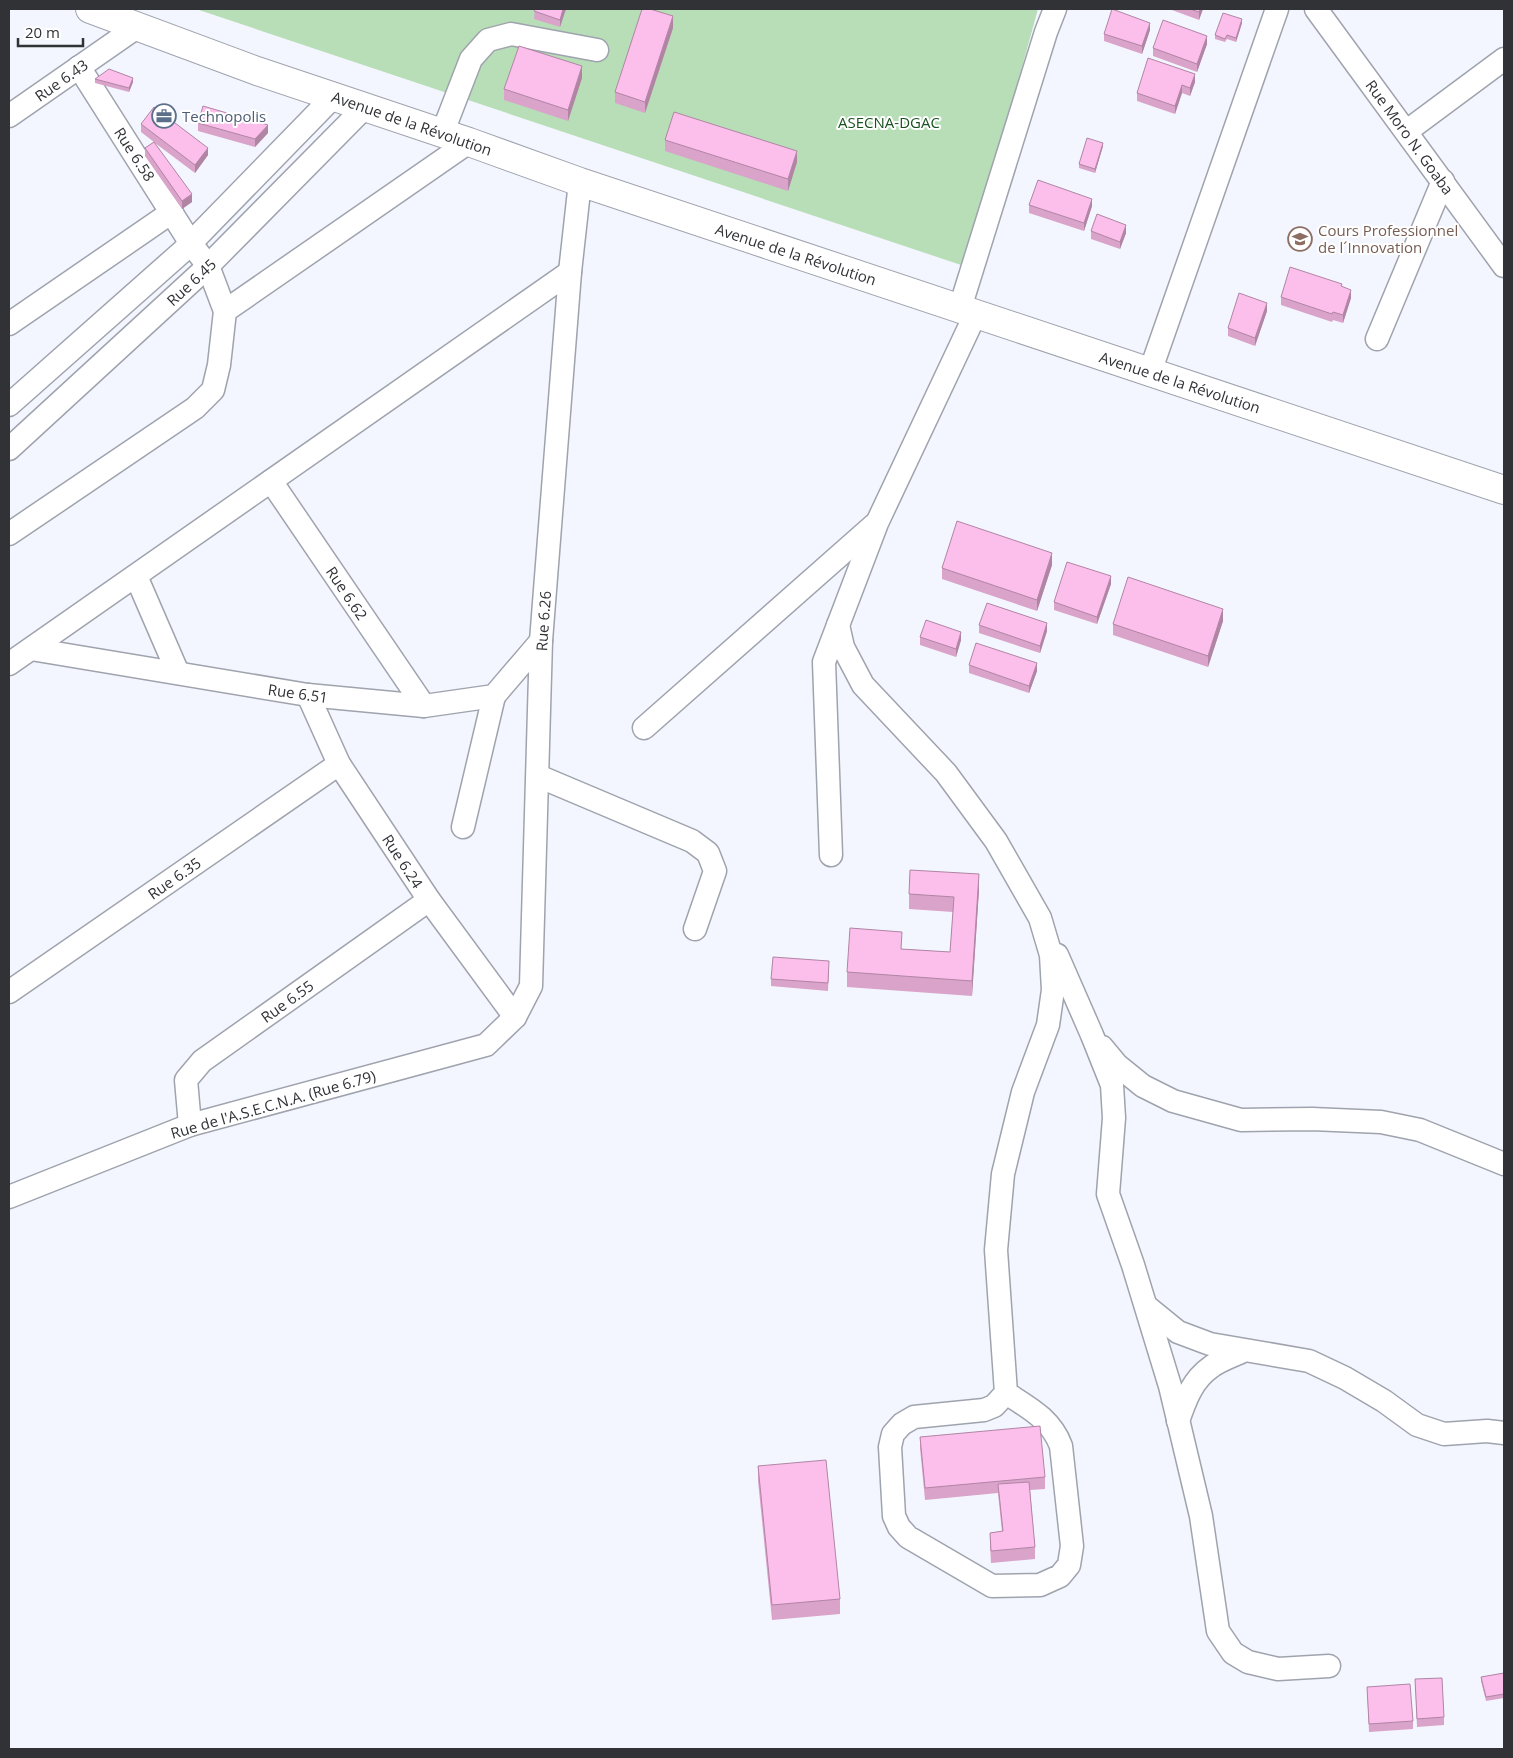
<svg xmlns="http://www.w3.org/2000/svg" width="1513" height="1758" viewBox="0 0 1513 1758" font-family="'Open Sans',sans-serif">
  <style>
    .green { fill: #b8deb8 }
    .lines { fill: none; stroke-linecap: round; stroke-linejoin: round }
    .minor-casing { stroke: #9fa3ad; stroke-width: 25 }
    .major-casing { stroke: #9fa3ad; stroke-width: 30 }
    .minor { stroke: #fff; stroke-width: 22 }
    .major { stroke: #fff; stroke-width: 28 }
    .wall { fill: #d9a3ca }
    .shaded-wall { fill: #b085a4 }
    .building { fill: #fcbeeb; stroke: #b085a4 }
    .labels { text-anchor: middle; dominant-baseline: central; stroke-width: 4; stroke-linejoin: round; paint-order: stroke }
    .street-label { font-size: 15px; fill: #313236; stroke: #fff }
    .service-label { font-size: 15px; fill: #4e5e75; stroke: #fff; text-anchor: start }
    .park-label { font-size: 15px; fill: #195120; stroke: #fff }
    .education-label { font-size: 15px; fill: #785e54; stroke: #fff; text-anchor: start }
  </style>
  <rect width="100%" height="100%" fill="#f3f6ff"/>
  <path class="green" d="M 196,9 L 1038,9 L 967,267 Z"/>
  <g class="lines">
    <g class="minor-casing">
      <g id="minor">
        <path d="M 1316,9 L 1504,266"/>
        <path d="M 9,116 L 137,27"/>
        <path d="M 1407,131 L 1504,59"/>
        <path d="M 442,134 L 471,59 L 488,40 L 511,34 L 597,50"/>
        <path d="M 960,308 L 1046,32 L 1055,9"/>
        <path d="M 225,311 L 469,142"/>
        <path d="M 9,324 L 172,212"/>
        <path d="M 1377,339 L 1443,181"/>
        <path d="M 1150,372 L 1277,9"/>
        <path d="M 9,405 L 183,251 L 334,96"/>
        <path d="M 9,449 L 204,270 L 365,107"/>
        <path d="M 271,481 L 424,706"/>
        <path d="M 9,534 L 195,408 L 213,390 L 219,365 L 225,311 L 208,266 L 190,242 L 79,67"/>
        <path d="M 136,576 L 178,673"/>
        <path d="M 838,625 L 843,647 L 863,685 L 946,773 L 996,841 L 1040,918 L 1051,955 L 1053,990 L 1048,1025 L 1023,1092 L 1003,1174 L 996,1250 L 1006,1393 C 1029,1408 1051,1419 1061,1446 L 1072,1546 L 1069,1565 L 1060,1576 L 1040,1585 L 992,1586 L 908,1537 L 899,1527 L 894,1516 L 890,1447 L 893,1434 L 902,1424 L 914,1417 L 984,1410 L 994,1406 L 1006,1393"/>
        <path d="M 31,649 L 308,695 L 424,706 L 494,696 L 541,641"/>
        <path d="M 9,664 L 570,272"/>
        <path d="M 308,695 L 339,764 L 429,900 L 515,1017"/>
        <path d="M 644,728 L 874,525"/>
        <path d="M 538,776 L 692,841 L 708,853 L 715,871 L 695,929"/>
        <path d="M 463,827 L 494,696"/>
        <path d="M 831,855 L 824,662 L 877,523 L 976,313"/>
        <path d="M 1057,955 L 1092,1035 L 1112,1085 L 1114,1118 L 1108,1194 L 1133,1265 L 1170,1386 L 1201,1516 L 1218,1631 L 1233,1653 L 1248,1662 L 1278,1669 L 1329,1666"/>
        <path d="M 9,992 L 339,764"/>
        <path d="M 1102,1047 L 1117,1065 L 1143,1086 L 1173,1101 L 1241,1120 L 1312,1119 L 1381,1122 L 1420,1130 L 1504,1164"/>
        <path d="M 190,1125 L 186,1080 L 202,1061 L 429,900"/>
        <path d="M 9,1197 L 190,1125 L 486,1045 L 515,1017 L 531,986 L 541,641 L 570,272 L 580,182"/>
        <path d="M 1146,1306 L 1178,1332 L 1210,1344 L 1309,1361 L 1345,1378 L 1384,1401 L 1417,1425 L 1444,1434 L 1487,1431 L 1504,1433"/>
        <path d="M 1178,1421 C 1185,1401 1192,1380 1211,1367 C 1220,1360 1233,1356 1243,1351"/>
      </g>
    </g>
    <g class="major-casing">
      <path id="major" d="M 90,9 L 257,71 L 469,142 L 580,182 L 1504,490"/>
    </g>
    <use href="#minor" class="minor"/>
    <use href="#major" class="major"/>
  </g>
  <g class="wall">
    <path d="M 535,9 L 566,9 L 560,27 L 534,19 Z"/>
    <path d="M 1172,9 L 1203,9 L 1199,20 L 1172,10 Z"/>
    <path d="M 1242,23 L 1236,42 L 1227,39 L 1225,42 L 1215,39 L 1215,35 Z"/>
    <path d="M 673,28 L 645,113 L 615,103 L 615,92 Z"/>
    <path d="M 1150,30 L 1142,54 L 1104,41 L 1104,34 Z"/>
    <path d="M 1207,44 L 1197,72 L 1153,56 L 1153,48 Z"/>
    <path d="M 582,78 L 568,121 L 504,100 L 504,89 Z"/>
    <path d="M 95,79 L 133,82 L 129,92 L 95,83 Z"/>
    <path d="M 1195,82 L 1190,96 L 1182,93 L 1175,114 L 1137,101 L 1137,93 Z"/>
    <path d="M 198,123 L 268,133 L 255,147 L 198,131 Z"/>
    <path d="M 141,124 L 208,155 L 195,173 L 155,143 L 192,202 L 182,209 L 145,156 L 145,148 L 154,142 L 141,132 Z"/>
    <path d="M 665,140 L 797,162 L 788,191 L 665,151 Z"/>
    <path d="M 1103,146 L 1095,173 L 1079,168 L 1079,164 Z"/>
    <path d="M 1029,205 L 1092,206 L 1084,231 L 1029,213 Z"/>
    <path d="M 1091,231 L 1126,233 L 1120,249 L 1091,239 Z"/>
    <path d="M 1342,287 L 1351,298 L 1343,323 L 1333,320 L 1332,322 L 1281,305 L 1281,297 Z"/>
    <path d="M 1267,311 L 1255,346 L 1228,336 L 1228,328 Z"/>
    <path d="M 1052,565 L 1037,611 L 942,579 L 942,568 Z"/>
    <path d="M 1111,584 L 1097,624 L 1054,610 L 1054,602 Z"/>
    <path d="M 1223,621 L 1208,667 L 1113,635 L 1113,624 Z"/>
    <path d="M 979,625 L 1047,631 L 1040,653 L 979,633 Z"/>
    <path d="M 920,637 L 961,640 L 956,657 L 920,645 Z"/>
    <path d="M 969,665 L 1037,671 L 1029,693 L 969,673 Z"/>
    <path d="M 979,890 L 972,996 L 847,987 L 847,972 L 902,949 L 950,952 L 953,912 L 909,909 L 909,894 Z"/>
    <path d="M 829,969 L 828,991 L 771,986 L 771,979 Z"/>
    <path d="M 920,1437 L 1045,1477 L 1045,1489 L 1030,1490 L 1035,1547 L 1035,1559 L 991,1563 L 990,1544 L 990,1533 L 1002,1532 L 998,1493 L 925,1500 L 920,1448 Z"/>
    <path d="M 758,1466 L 840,1599 L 840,1614 L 772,1620 L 758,1481 Z"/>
    <path d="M 1504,1673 L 1504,1698 L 1486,1701 L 1481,1681 L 1481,1677 Z"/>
    <path d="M 1415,1679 L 1444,1717 L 1444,1725 L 1417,1727 Z"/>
    <path d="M 1367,1687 L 1413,1721 L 1413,1729 L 1369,1732 Z"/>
  </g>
  <g class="shaded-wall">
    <path d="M 563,9 L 566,9 L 560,27 L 560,20 Z"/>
    <path d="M 1200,9 L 1203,9 L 1199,20 L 1199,12 Z"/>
    <path d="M 673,16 L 673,28 L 645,113 L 645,102 Z"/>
    <path d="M 1242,19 L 1242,23 L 1236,42 L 1236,38 Z"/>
    <path d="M 1150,23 L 1150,30 L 1142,54 L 1142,46 Z"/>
    <path d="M 1207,36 L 1207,44 L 1197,72 L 1197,64 Z"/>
    <path d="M 582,66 L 582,78 L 568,121 L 568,110 Z"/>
    <path d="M 1195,74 L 1195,82 L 1190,96 L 1190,88 Z"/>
    <path d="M 133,78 L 133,82 L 129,92 L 129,88 Z"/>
    <path d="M 1182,85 L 1182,93 L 1175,114 L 1175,106 Z"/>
    <path d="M 268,125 L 268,133 L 255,147 L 255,139 Z"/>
    <path d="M 1103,143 L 1103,146 L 1095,173 L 1095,169 Z"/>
    <path d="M 208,148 L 208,155 L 195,173 L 195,165 Z"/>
    <path d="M 797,151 L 797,162 L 788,191 L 788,179 Z"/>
    <path d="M 192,194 L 192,202 L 182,209 L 182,201 Z"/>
    <path d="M 1092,199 L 1092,206 L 1084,231 L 1084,223 Z"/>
    <path d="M 1126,225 L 1126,233 L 1120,249 L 1120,242 Z"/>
    <path d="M 1351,290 L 1351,298 L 1343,323 L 1343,315 Z"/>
    <path d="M 1267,303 L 1267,311 L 1255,346 L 1255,338 Z"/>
    <path d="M 1052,553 L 1052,565 L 1037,611 L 1037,600 Z"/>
    <path d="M 1111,576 L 1111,584 L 1097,624 L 1097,617 Z"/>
    <path d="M 1223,609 L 1223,621 L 1208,667 L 1208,656 Z"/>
    <path d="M 1047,623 L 1047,631 L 1040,653 L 1040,646 Z"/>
    <path d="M 961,632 L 961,640 L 956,657 L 956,649 Z"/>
    <path d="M 1037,663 L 1037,671 L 1029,693 L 1029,686 Z"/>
    <path d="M 979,874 L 979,890 L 972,996 L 972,981 Z"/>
  </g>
  <g class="building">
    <path d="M 535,9 L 563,9 L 560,20 L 534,11 Z"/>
    <path d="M 642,9 L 650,9 L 673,16 L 645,102 L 615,92 Z"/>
    <path d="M 1112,9 L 1150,23 L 1142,46 L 1104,34 Z"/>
    <path d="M 1190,9 L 1200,9 L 1199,12 Z"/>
    <path d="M 1223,13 L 1242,19 L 1236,38 L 1227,35 L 1225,39 L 1215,35 Z"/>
    <path d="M 1163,20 L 1207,36 L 1197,64 L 1153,48 Z"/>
    <path d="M 519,46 L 582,66 L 568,110 L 504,89 Z"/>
    <path d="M 1148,58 L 1195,74 L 1190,88 L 1182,85 L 1175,106 L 1137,93 Z"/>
    <path d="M 109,69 L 133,78 L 129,88 L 95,79 Z"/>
    <path d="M 203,106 L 268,125 L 255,139 L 198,123 Z"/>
    <path d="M 154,107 L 208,148 L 195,165 L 141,124 Z"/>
    <path d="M 674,112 L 797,151 L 788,179 L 665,140 Z"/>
    <path d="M 1087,138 L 1103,143 L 1095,169 L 1079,164 Z"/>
    <path d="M 154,142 L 192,194 L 182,201 L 145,148 Z"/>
    <path d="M 1038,180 L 1092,199 L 1084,223 L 1029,205 Z"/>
    <path d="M 1097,214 L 1126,225 L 1120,242 L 1091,231 Z"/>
    <path d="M 1290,267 L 1342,284 L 1341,286 L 1351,290 L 1343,315 L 1333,312 L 1332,314 L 1281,297 Z"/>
    <path d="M 1239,293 L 1267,303 L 1255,338 L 1228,328 Z"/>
    <path d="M 957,521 L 1052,553 L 1037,600 L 942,568 Z"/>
    <path d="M 1067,562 L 1111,576 L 1097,617 L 1054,602 Z"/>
    <path d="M 1128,577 L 1223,609 L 1208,656 L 1113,624 Z"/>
    <path d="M 987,603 L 1047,623 L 1040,646 L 979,625 Z"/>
    <path d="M 926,620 L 961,632 L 956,649 L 920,637 Z"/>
    <path d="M 976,643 L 1037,663 L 1029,686 L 969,665 Z"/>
    <path d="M 910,870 L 979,874 L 972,981 L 847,972 L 850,928 L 902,932 L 901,949 L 950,952 L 954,897 L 909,894 Z"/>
    <path d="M 773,957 L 829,961 L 828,983 L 771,979 Z"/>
    <path d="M 1040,1426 L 1045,1477 L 925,1488 L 920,1437 Z"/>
    <path d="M 826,1460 L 840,1599 L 772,1605 L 758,1466 Z"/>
    <path d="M 1029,1482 L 1035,1547 L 991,1551 L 990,1533 L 1003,1531 L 998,1484 Z"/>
    <path d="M 1504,1673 L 1504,1694 L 1486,1697 L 1481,1677 Z"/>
    <path d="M 1442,1678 L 1444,1717 L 1417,1719 L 1415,1679 Z"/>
    <path d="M 1410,1684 L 1413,1721 L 1369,1724 L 1367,1687 Z"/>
  </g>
  <defs>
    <g id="office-ring" transform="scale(1.25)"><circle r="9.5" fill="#fff" stroke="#5c6f8a" stroke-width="1.5"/><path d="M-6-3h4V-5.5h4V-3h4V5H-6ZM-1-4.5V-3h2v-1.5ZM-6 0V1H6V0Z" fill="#5c6f8a"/></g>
    <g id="university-ring" transform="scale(1.25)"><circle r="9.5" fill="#fff" stroke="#8d6e63" stroke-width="1.5"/><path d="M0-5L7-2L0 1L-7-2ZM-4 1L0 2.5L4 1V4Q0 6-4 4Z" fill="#8d6e63"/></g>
  </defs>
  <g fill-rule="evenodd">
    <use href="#office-ring" x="164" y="116"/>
    <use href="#university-ring" x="1300" y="239"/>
  </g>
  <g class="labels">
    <g class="street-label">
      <text transform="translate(61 80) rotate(-35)">Rue 6.43</text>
      <text transform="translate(412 123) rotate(19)">Avenue de la Révolution</text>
      <text transform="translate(1410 137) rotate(54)">Rue Moro N. Goaba</text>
      <text transform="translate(135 154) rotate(57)">Rue 6.58</text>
      <text transform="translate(796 254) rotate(18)">Avenue de la Révolution</text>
      <text transform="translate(191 282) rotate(-43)">Rue 6.45</text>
      <text transform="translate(1180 382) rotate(18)">Avenue de la Révolution</text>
      <text transform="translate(347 593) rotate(56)">Rue 6.62</text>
      <text transform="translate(543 621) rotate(-86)">Rue 6.26</text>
      <text transform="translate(298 693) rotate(8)">Rue 6.51</text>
      <text transform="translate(403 861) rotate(57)">Rue 6.24</text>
      <text transform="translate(174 878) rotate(-35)">Rue 6.35</text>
      <text transform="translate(287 1001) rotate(-36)">Rue 6.55</text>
      <text transform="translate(273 1104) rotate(-16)">Rue de l'A.S.E.C.N.A. (Rue 6.79)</text>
    </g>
    <g class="service-label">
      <text x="182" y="116">Technopolis</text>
    </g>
    <g class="park-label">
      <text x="889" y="122">ASECNA-DGAC</text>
    </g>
    <g class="education-label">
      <text x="1318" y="230">Cours Professionnel<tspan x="1318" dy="17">de l´Innovation</tspan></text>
    </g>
  </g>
  <rect width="1513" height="1758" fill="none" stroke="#313236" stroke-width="20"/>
  <path d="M18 38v8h65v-8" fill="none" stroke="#313236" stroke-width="2.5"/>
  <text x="25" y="38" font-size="15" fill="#313236" stroke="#ffffff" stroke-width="4" paint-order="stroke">20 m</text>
</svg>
